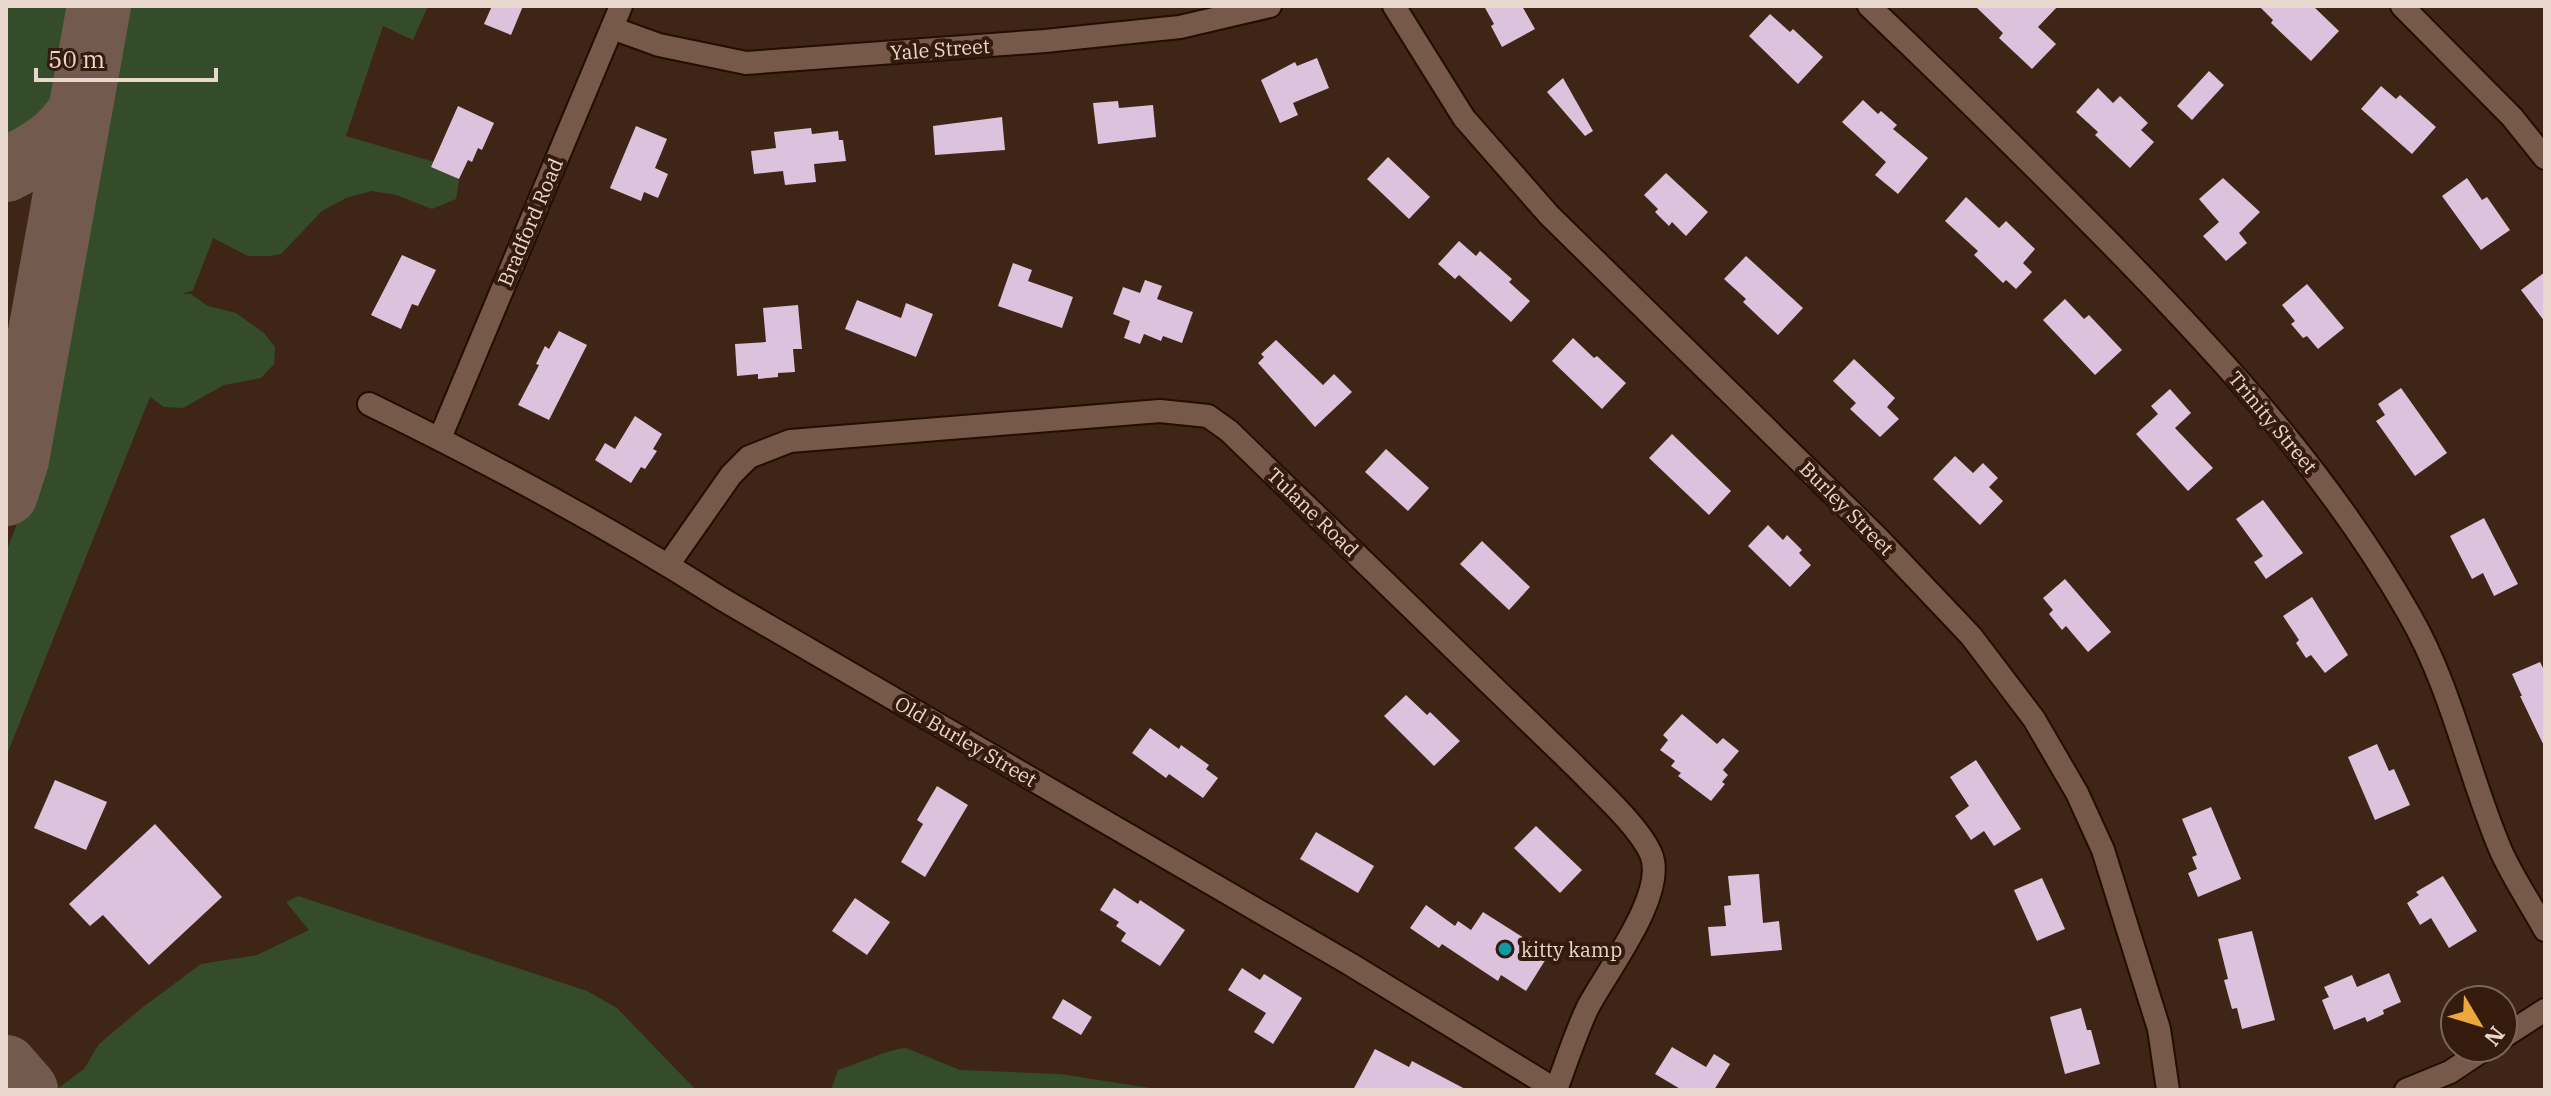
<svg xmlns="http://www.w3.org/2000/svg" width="2551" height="1096" viewBox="0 0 2551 1096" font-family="'IBM Plex Serif',serif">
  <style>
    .green { fill: #344c2a }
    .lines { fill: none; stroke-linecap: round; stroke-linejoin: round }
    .taxiway { stroke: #725b4e; stroke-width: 64 }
    .building { fill: #dcc2dc }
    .minor-casing { stroke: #240d01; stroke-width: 26 }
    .tertiary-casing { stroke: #240d01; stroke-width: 26 }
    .secondary-casing { stroke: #240d01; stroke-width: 26 }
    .minor { stroke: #765948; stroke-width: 22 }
    .tertiary { stroke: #765948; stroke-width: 22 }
    .secondary { stroke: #765948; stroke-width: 22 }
    .culture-dot { fill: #0f9aa8; stroke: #341b0c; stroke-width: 3 }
    .labels { text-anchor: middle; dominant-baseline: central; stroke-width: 8; stroke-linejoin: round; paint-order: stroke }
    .street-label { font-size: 20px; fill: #e8d7cd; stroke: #341b0c }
    .poi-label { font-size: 20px; fill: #e8d7cd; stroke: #341b0c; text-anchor: start }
  </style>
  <rect width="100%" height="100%" fill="#3e2516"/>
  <g class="green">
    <path d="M 6,6 L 79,6 L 60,109 L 37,135 L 6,152 Z"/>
    <path d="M 120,6 L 428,6 L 413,40 L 383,26 L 346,136 L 448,166 L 459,181 L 456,199 L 432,209 L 396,195 L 372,191 L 346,198 L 322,211 L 281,254 L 270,256 L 248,256 L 211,237 L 213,239 L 193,290 L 182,294 L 191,294 L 208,306 L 236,313 L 264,333 L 275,347 L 274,364 L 261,378 L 224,385 L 183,408 L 164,407 L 150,397 L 6,757 L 6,552 L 34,480 Z"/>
    <path d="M 298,896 L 587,991 L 617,1008 L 696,1090 L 57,1089 L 84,1069 L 99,1044 L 143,1007 L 201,964 L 257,955 L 309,930 L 286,902 Z"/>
    <path d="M 906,1048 L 960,1070 L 1060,1074 L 1163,1090 L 831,1090 L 838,1070 C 858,1064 888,1049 906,1048 Z"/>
  </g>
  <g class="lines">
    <g class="taxiway">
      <path d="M 6,170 C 38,153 60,143 80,111"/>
      <path d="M 6,494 L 17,460 L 99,6"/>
      <path d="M 6,1067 L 26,1090"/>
    </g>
  </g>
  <g class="building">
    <path d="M 492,6 L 523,6 L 511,35 L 484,24 Z"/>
    <path d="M 1484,6 L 1522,6 L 1535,29 L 1502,47 L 1491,26 L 1494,24 Z"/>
    <path d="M 1975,6 L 2058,6 L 2038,27 L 2056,44 L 2032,69 L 1999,38 L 2003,33 Z"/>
    <path d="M 2259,6 L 2313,6 L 2339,31 L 2311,61 L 2271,23 L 2273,20 Z"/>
    <path d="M 1770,14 L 1790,32 L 1793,29 L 1823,57 L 1798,84 L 1749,36 Z"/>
    <path d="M 1317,58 L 1329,88 L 1293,103 L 1298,115 L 1280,123 L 1261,80 L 1295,62 L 1297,66 Z"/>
    <path d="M 2209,71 L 2224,85 L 2192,120 L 2177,106 Z"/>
    <path d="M 1563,78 L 1593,131 L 1585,136 L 1547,92 Z"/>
    <path d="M 2381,86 L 2396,99 L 2400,95 L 2436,127 L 2412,154 L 2361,109 Z"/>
    <path d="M 2098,88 L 2113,103 L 2120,96 L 2148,123 L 2141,130 L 2154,142 L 2130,168 L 2095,135 L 2098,132 L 2076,112 Z"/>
    <path d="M 1863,100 L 1878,114 L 1881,111 L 1897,125 L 1893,129 L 1928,158 L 1898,194 L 1875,175 L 1886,162 L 1842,122 Z"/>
    <path d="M 1118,101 L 1119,108 L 1153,105 L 1156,137 L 1098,144 L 1093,103 Z"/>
    <path d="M 458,106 L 494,123 L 482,150 L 478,148 L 472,162 L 468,160 L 459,179 L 431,167 Z"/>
    <path d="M 1002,117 L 1005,150 L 935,155 L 933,126 Z"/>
    <path d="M 636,126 L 667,139 L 655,168 L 668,174 L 658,198 L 644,192 L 641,201 L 610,188 Z"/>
    <path d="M 811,128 L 812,134 L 838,131 L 839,140 L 843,140 L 846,161 L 814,164 L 816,182 L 785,185 L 783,171 L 754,174 L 751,151 L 776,148 L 774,132 Z"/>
    <path d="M 1388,157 L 1430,197 L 1409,219 L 1367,179 Z"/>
    <path d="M 1666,173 L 1708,212 L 1686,236 L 1672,222 L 1669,226 L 1655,212 L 1658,209 L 1644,195 Z"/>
    <path d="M 2223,178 L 2260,212 L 2239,233 L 2247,243 L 2226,261 L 2203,236 L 2219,222 L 2199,199 Z"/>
    <path d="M 2467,178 L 2482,200 L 2487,197 L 2510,230 L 2481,250 L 2442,196 Z"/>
    <path d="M 1966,197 L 1999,228 L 2006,221 L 2035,249 L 2023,263 L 2032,272 L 2016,289 L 2006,280 L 2003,283 L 1974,255 L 1978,251 L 1945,221 Z"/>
    <path d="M 1459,241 L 1476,256 L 1480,251 L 1512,279 L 1509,282 L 1530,301 L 1511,322 L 1459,275 L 1455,279 L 1438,264 Z"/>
    <path d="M 402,255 L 436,270 L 418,306 L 412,304 L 401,329 L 371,315 Z"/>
    <path d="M 1746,256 L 1803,308 L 1778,335 L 1743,302 L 1746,299 L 1724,279 Z"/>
    <path d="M 1013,263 L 1032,270 L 1028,281 L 1073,297 L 1062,328 L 998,306 Z"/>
    <path d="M 2545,272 L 2545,322 L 2521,290 Z"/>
    <path d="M 1145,280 L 1162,286 L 1157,299 L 1193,312 L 1182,343 L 1163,336 L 1161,341 L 1144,334 L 1140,344 L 1124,338 L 1130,321 L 1113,314 L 1123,287 L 1140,293 Z"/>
    <path d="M 2307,284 L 2344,328 L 2318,349 L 2307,336 L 2303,338 L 2291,324 L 2295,321 L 2282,305 Z"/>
    <path d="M 2065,299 L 2084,319 L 2089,315 L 2122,350 L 2095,375 L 2043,320 Z"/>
    <path d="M 857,300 L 901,318 L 906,303 L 933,314 L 916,357 L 845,329 Z"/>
    <path d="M 798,305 L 802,349 L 793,349 L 795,372 L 778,373 L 778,377 L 758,379 L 758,374 L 737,376 L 735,344 L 766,342 L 763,308 Z"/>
    <path d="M 559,331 L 587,345 L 549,420 L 518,405 L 539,365 L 536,364 L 545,346 L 549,349 Z"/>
    <path d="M 1573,338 L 1594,358 L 1597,356 L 1626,383 L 1602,409 L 1552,361 Z"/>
    <path d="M 1276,340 L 1323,385 L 1334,374 L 1352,392 L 1315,427 L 1258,363 L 1264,357 L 1261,354 Z"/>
    <path d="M 1854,359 L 1895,398 L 1887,407 L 1899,419 L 1880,437 L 1850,409 L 1856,403 L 1833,381 Z"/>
    <path d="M 2401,388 L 2447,453 L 2415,476 L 2376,421 L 2385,415 L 2378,404 Z"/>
    <path d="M 2170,389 L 2191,413 L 2175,428 L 2213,468 L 2188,491 L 2136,434 L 2158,414 L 2151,406 Z"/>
    <path d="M 635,416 L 662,434 L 653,449 L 657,451 L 645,469 L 641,467 L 631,483 L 595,460 L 605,443 L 615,449 Z"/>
    <path d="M 1672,434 L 1731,491 L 1709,515 L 1649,458 Z"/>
    <path d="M 1386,449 L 1429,488 L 1408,511 L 1365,472 Z"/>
    <path d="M 1955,456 L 1973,473 L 1983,463 L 1998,478 L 1989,487 L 2003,501 L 1980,525 L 1933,479 Z"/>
    <path d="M 2263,500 L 2303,553 L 2266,579 L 2254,562 L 2263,556 L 2236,519 Z"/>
    <path d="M 2484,518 L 2518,584 L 2494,596 L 2483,573 L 2472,579 L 2450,536 Z"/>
    <path d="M 1768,525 L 1783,540 L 1787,535 L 1802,550 L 1799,553 L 1811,565 L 1790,587 L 1748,546 Z"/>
    <path d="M 1482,541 L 1530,587 L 1509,610 L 1460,564 Z"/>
    <path d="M 2065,579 L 2111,632 L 2088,652 L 2066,626 L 2062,630 L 2049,614 L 2053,610 L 2043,598 Z"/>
    <path d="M 2312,597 L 2348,655 L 2325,673 L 2311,655 L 2306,658 L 2296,643 L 2299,640 L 2283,616 Z"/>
    <path d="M 2540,662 L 2545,672 L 2545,748 L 2520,696 L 2522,696 L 2512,674 Z"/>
    <path d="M 1406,695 L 1427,715 L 1430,712 L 1460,741 L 1434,766 L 1384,716 Z"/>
    <path d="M 1682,714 L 1717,744 L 1723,738 L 1739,751 L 1723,770 L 1728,775 L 1722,782 L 1725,784 L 1711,801 L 1678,776 L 1681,773 L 1671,766 L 1675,761 L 1660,750 L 1668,740 L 1663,735 Z"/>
    <path d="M 1150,728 L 1179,749 L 1181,745 L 1209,765 L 1206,769 L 1218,778 L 1203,798 L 1169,774 L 1166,778 L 1132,753 Z"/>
    <path d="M 2377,744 L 2389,771 L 2394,769 L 2410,805 L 2375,820 L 2348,757 Z"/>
    <path d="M 1976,760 L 2021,829 L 1994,846 L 1984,831 L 1971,840 L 1955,816 L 1969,806 L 1950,777 Z"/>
    <path d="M 55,780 L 107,802 L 86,850 L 34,828 Z"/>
    <path d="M 937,786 L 968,805 L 925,877 L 901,862 L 923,824 L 917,820 Z"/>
    <path d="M 2211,807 L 2241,879 L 2198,897 L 2188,873 L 2197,869 L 2192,857 L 2197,855 L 2182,819 Z"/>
    <path d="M 155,824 L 222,897 L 149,965 L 103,915 L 90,926 L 69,904 Z"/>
    <path d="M 1536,826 L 1582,870 L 1560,893 L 1514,848 Z"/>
    <path d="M 1316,832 L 1374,866 L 1358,893 L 1300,859 Z"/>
    <path d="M 1759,874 L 1763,923 L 1779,921 L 1782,950 L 1711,956 L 1708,927 L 1726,926 L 1724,906 L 1731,905 L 1728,876 Z"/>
    <path d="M 2443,876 L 2477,931 L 2449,948 L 2431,918 L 2420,925 L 2407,903 L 2419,895 L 2416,892 Z"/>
    <path d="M 2042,878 L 2065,929 L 2037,941 L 2014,890 Z"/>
    <path d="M 1114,888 L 1138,904 L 1140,900 L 1185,930 L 1160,966 L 1121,941 L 1126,933 L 1116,926 L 1119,922 L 1100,910 Z"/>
    <path d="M 855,898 L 890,922 L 867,955 L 832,931 Z"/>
    <path d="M 1426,905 L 1455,926 L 1458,921 L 1471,930 L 1483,912 L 1549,954 L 1526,991 L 1501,975 L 1498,981 L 1442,944 L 1439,948 L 1410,928 Z"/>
    <path d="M 2252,931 L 2275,1020 L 2242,1029 L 2237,1008 L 2232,1009 L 2224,980 L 2228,979 L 2218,939 Z"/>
    <path d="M 1242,968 L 1260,980 L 1264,974 L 1302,998 L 1273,1044 L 1254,1032 L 1266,1013 L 1228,990 Z"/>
    <path d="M 2389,973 L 2401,1002 L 2383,1010 L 2384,1014 L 2367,1022 L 2365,1017 L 2334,1030 L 2322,1000 L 2329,997 L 2324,987 L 2352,975 L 2357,987 Z"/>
    <path d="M 1063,999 L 1092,1017 L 1081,1035 L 1052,1018 Z"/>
    <path d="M 2081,1008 L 2087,1030 L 2091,1030 L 2100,1064 L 2065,1074 L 2050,1017 Z"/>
    <path d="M 1672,1047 L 1706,1067 L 1714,1054 L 1730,1064 L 1714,1090 L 1682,1090 L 1655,1074 Z"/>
    <path d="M 1375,1049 L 1409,1067 L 1412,1061 L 1467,1090 L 1353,1090 Z"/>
  </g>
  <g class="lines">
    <g class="minor-casing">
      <g id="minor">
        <path d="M 1869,6 C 1949,82 2028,160 2106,239 C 2219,354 2329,473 2409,614 C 2452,688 2468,774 2501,851 C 2513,878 2531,904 2545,930"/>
        <path d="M 2402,6 L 2512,117 L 2545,158"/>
        <path d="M 612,28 L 659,45 L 746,63 L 1045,41 L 1180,27 L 1270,6"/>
        <path d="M 668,565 L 731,475 L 749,457 L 790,441 L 1160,411 L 1208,416 L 1229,431 L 1262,463 L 1575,766 C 1597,789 1639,826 1651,854 C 1668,894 1605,973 1587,1009 C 1575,1035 1566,1063 1556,1090"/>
        <path d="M 2503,1037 L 2545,1010"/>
        <path d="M 2406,1090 L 2450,1072 L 2486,1048"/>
      </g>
    </g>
    <g class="tertiary-casing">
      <g id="tertiary">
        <path d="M 369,404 C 490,463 609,527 722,599 L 1350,964 L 1556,1090"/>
        <path d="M 440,438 L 621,6"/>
      </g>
    </g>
    <g class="secondary-casing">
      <path id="secondary" d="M 1394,6 L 1464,118 L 1549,215 L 1878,538 L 1971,636 L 2034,719 L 2077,793 L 2103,850 L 2159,1029 L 2168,1090"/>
    </g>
    <use href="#minor" class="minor"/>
    <use href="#tertiary" class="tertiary"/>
    <use href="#secondary" class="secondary"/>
  </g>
  <circle class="culture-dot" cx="1505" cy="949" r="8"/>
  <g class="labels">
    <g class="street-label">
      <text transform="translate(940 49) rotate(-4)">Yale Street</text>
      <text transform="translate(530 222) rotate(-67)">Bradford Road</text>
      <text transform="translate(2273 422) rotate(50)">Trinity Street</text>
      <text transform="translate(1847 508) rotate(45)">Burley Street</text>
      <text transform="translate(1313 512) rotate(44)">Tulane Road</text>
      <text transform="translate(966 741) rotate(30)">Old Burley Street</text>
    </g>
    <g class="poi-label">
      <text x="1521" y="949">kitty kamp</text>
    </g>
  </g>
  <rect width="2551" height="1096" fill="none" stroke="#e8d7cd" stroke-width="16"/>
  <g transform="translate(2479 1024) rotate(128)"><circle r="38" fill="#341b0c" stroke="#7c6659" stroke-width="2"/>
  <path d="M0-6L14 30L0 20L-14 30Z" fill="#eda83c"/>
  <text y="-12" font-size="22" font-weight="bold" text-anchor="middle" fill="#e8d7cd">N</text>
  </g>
  <path d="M36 68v12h180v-12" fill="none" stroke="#e8d7cd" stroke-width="4"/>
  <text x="48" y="68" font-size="24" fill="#e8d7cd" stroke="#341b0c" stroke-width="6" paint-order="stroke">50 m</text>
</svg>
